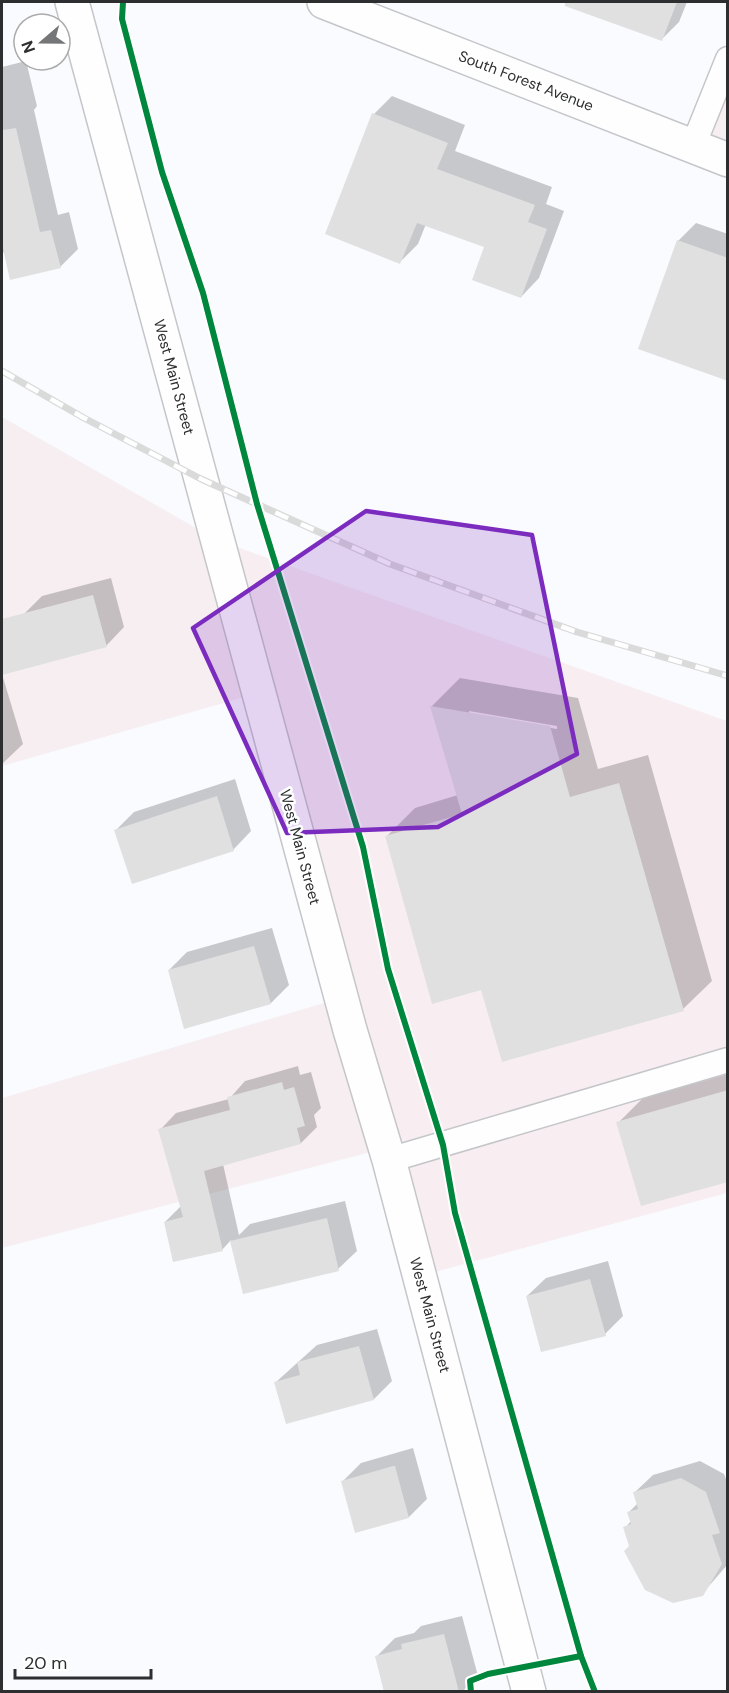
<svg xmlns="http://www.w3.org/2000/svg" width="729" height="1693" viewBox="0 0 729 1693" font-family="'DM Sans',sans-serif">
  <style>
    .commercial { fill: #f7eef1 }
    .industrial { fill: #f8eef2 }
    .shadow { fill: #0003; fill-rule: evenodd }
    .building { fill: #e0e0e1 }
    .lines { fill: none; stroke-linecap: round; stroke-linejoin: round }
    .service-casing { stroke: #c5c6c9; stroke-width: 27 }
    .minor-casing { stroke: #c5c6c9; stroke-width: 36 }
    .secondary-casing { stroke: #c5c6c9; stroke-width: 36 }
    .service { stroke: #fefeff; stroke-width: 24 }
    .minor { stroke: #fefeff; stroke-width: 33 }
    .secondary { stroke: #fefeff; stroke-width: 33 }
    .rail-casing { stroke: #dadada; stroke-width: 7 }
    .rail { stroke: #fff; stroke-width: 4.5; stroke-dasharray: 14; stroke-linecap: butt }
    .cycleway-casing { stroke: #fff; stroke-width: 10 }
    .cycleway { stroke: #00873e; stroke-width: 6 }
    .marked { fill: #7b2cbf; fill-opacity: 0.2; stroke: #7b2cbf; stroke-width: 4.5; stroke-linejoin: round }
    .labels { text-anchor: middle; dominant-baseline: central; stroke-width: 5; stroke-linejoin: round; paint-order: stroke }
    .street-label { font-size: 15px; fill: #2d2e30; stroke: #fff }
  </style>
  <rect width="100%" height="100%" fill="#f9fbfe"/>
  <g class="commercial">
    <path d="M 727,59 L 727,160 L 693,146 Z"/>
    <path d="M 2,417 L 217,540 L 259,693 L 2,766 Z"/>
    <path d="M 341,998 L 386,1148 L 2,1248 L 2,1098 Z"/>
  </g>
  <path class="industrial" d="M 217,540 L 727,721 L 727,1193 L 420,1276 Z"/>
  <g class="shadow">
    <path d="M 595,2 L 687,2 L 679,22 L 661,40 L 591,14 Z"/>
    <path d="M 26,61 L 37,106 L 34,110 L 58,215 L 69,212 L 78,249 L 60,267 L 2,252 L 2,67 Z"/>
    <path d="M 392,96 L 465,125 L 455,151 L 552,187 L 546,204 L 564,211 L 539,278 L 521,297 L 486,246 L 426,224 L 418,244 L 400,262 L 326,233 L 374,114 Z"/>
    <path d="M 696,223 L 728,234 L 728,379 L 678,241 Z"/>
    <path d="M 111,578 L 124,627 L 106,646 L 2,674 L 2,628 L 25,621 L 24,614 L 42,596 Z"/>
    <path d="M 2,674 L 23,744 L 2,764 Z"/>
    <path d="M 460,678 L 578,698 L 598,769 L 648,755 L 712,981 L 683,1009 L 482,988 L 387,836 L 415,808 L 458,795 L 432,706 ZM 469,711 L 557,726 L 557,729 L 469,714 Z"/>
    <path d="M 235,779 L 251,831 L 233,850 L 115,831 L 134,812 Z"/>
    <path d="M 272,928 L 289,985 L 271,1003 L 169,970 L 187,952 Z"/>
    <path d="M 298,1066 L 300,1075 L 311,1072 L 321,1108 L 314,1115 L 317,1127 L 301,1143 L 223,1164 L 239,1235 L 250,1224 L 345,1201 L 357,1251 L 338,1269 L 244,1292 L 231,1240 L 222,1250 L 165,1222 L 181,1206 L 160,1130 L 176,1113 L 229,1099 L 245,1081 Z"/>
    <path d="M 728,1074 L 728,1180 L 618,1123 L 643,1098 Z"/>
    <path d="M 608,1261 L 623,1316 L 605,1334 L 527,1296 L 546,1278 Z"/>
    <path d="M 377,1329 L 392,1381 L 374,1399 L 276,1382 L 317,1345 Z"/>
    <path d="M 413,1448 L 427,1499 L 409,1517 L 343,1481 L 361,1463 Z"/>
    <path d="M 700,1461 L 724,1474 L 728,1484 L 728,1564 L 702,1594 L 630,1546 L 625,1528 L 631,1521 L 629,1512 L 638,1503 L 634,1493 L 653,1475 Z"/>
    <path d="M 462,1616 L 478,1676 L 462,1692 L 386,1692 L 376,1657 L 395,1638 L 414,1633 L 421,1626 Z"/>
  </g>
  <g class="building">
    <path d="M 565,2 L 677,2 L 662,41 L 565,6 Z"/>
    <path d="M 372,113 L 448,143 L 437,169 L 535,205 L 528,222 L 547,229 L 521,298 L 472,280 L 484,247 L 417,223 L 400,264 L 325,234 Z"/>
    <path d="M 16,128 L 40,232 L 51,230 L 61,268 L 10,280 L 2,244 L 2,130 Z"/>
    <path d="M 677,240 L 728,258 L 728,381 L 638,349 Z"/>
    <path d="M 93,595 L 107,647 L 2,675 L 2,619 Z"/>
    <path d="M 430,706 L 550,726 L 570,797 L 619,783 L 684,1011 L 502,1062 L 481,990 L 432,1004 L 385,836 L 462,814 Z"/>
    <path d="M 217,796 L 234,851 L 132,884 L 114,830 Z"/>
    <path d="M 254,946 L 271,1004 L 184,1029 L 168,970 Z"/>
    <path d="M 282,1082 L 284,1090 L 294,1087 L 305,1126 L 297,1128 L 301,1144 L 204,1171 L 223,1251 L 173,1262 L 164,1222 L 183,1217 L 158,1129 L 230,1110 L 227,1097 Z"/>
    <path d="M 728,1090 L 728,1182 L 641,1206 L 616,1122 Z"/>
    <path d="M 327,1218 L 339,1271 L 243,1294 L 230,1241 Z"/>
    <path d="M 590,1279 L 606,1336 L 541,1352 L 526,1296 Z"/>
    <path d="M 359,1346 L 374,1400 L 286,1424 L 274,1382 L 300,1375 L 297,1362 Z"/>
    <path d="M 393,1466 L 395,1466 L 409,1518 L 355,1533 L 341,1481 Z"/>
    <path d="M 681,1478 L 706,1492 L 720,1533 L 712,1535 L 722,1564 L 703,1596 L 673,1603 L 645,1590 L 624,1551 L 629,1546 L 623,1527 L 631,1524 L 627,1512 L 638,1509 L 633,1492 Z"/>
    <path d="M 444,1634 L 459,1692 L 384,1692 L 375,1656 L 402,1649 L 401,1644 Z"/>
  </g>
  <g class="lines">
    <g class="service-casing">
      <g id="service">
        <path d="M 693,146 L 728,59"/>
        <path d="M 389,1160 L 728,1060"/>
      </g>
    </g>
    <g class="minor-casing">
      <path id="minor" d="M 324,2 L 728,160"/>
    </g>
    <g class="secondary-casing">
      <path id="secondary" d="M 72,2 L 350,1030 L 389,1160 L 529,1692"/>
    </g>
    <use href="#service" class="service"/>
    <use href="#minor" class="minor"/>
    <use href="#secondary" class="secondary"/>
    <g class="rail-casing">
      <path id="rail" d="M 2,371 L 84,418 L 201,479 L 390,564 L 577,632 L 728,676"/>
    </g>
    <use href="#rail" class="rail"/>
    <g class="cycleway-casing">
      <g id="cycleway">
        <path d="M 123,2 L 122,19 L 162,172 L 203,293 L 257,504 L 363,847 L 388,969 L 443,1145 L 455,1213 L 581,1656 L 595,1692"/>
        <path d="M 471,1692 L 470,1681 L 488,1674 L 581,1656"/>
      </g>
    </g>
    <use href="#cycleway" class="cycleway"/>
  </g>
  <path class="marked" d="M 366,511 L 532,535 L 577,754 L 438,827 L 287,833 L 193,628 Z"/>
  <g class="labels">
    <g class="street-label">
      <text transform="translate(526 81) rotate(21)">South Forest Avenue</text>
      <text transform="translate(174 377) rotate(75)">West Main Street</text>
      <text transform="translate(300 847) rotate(75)">West Main Street</text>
      <text transform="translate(430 1315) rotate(75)">West Main Street</text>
    </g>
  </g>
  <rect width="729" height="1693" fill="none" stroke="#2d2e30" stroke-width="6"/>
  <g transform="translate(42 42) rotate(250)"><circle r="28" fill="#ffffff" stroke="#ababac" stroke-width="1.5"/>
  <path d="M0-4.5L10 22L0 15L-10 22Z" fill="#747678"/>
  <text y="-9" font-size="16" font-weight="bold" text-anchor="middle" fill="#2d2e30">N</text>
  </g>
  <path d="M15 1669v9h136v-9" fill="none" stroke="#2d2e30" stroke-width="3"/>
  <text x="24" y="1669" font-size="18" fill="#2d2e30" stroke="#ffffff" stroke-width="4.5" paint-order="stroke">20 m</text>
</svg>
